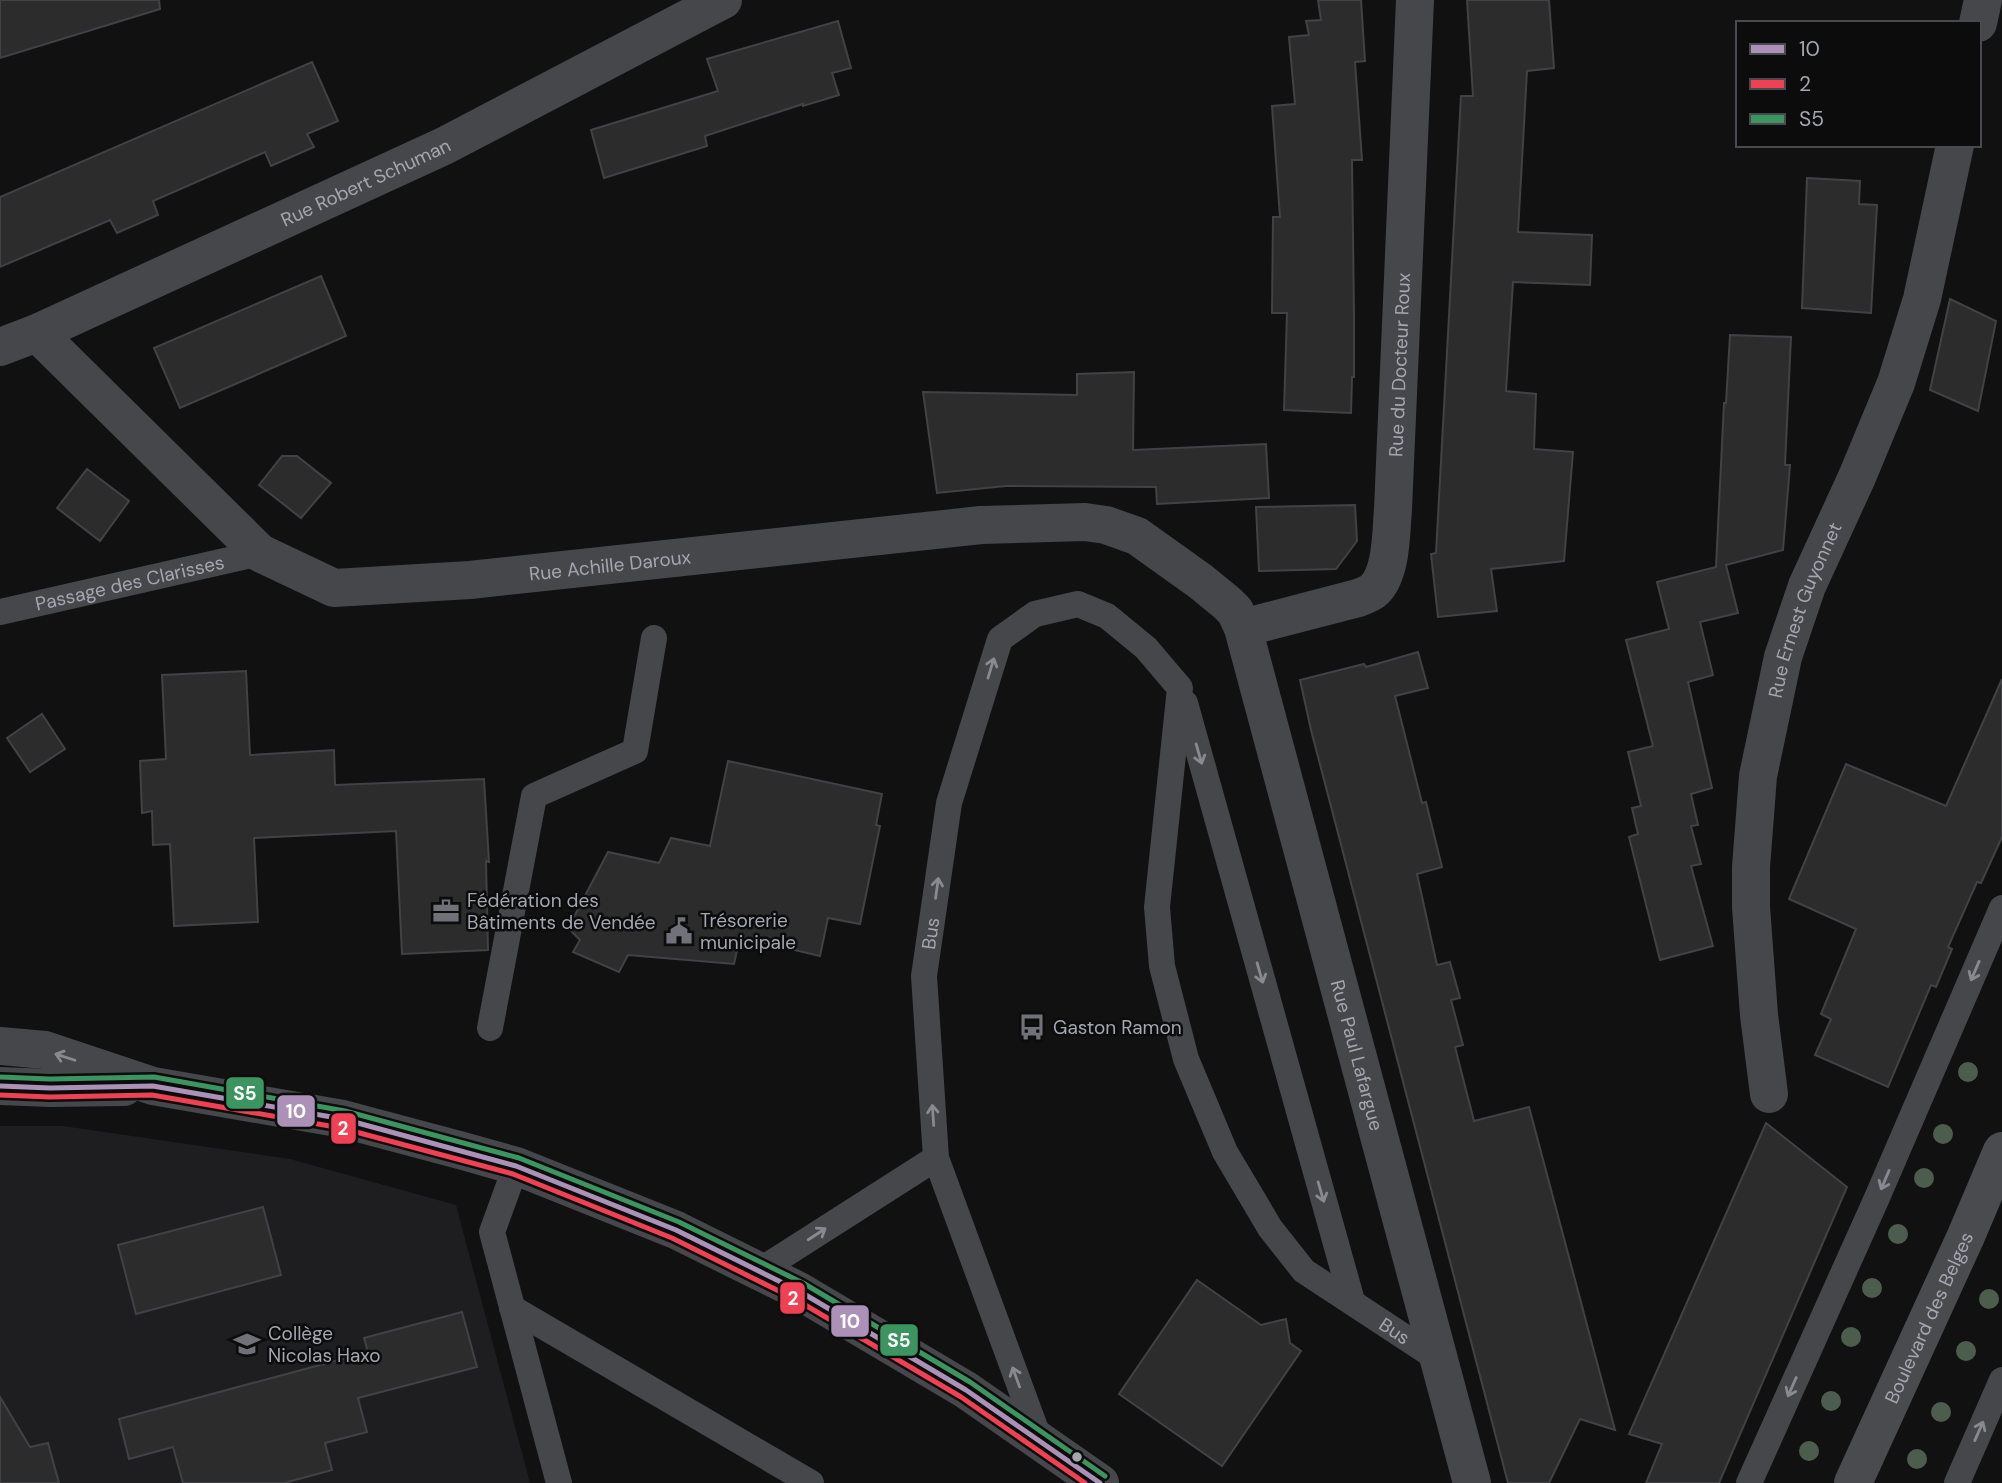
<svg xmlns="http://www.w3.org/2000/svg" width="2002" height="1483" viewBox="0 0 2002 1483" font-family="'DM Sans',sans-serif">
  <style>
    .built { fill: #1e1e20 }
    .building { fill: #2c2c2d; stroke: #414245; stroke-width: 2 }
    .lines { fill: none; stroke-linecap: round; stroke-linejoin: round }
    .service { stroke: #46474a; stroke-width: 26 }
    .minor { stroke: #46474a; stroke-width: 38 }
    .secondary { stroke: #4a4b4e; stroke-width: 38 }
    .bus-1-casing { stroke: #0c0c0d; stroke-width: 10 }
    .bus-2-casing { stroke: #0c0c0d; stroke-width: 10 }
    .bus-3-casing { stroke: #0c0c0d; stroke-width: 10 }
    .bus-1 { stroke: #ab91b7; stroke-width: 5 }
    .bus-2 { stroke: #f04054; stroke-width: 5 }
    .bus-3 { stroke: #3c9560; stroke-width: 5 }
    .tree { fill: #4c5d4e }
    .oneway { stroke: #888a92 }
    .bus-dot { fill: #a4a7b1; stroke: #0c0c0d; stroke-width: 2.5 }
    .labels { text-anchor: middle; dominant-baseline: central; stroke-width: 5; stroke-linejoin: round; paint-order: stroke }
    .street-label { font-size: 19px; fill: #a4a7b1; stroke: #0c0c0d }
    .poi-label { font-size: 19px; fill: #a4a7b1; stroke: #0c0c0d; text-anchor: start }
    .line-badge { stroke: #0c0c0d; stroke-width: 2.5 }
    .badge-label { font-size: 19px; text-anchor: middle; font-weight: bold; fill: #fff }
  </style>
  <rect width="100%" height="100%" fill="#111112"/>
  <path class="built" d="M 0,1126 L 63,1126 L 290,1159 L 456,1205 L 530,1483 L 0,1483 Z"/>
  <g class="building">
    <path d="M 0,0 L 159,0 L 160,9 L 0,58 Z"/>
    <path d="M 1318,0 L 1361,0 L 1365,61 L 1355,62 L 1362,160 L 1352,160 L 1354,314 L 1354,377 L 1352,377 L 1351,413 L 1284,410 L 1287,313 L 1272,313 L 1273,217 L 1280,217 L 1272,106 L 1295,104 L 1289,37 L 1309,35 L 1306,21 L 1321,20 Z"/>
    <path d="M 1467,0 L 1549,0 L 1554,68 L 1527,71 L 1518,232 L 1592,235 L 1590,285 L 1513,282 L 1506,391 L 1536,394 L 1534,449 L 1573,452 L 1564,561 L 1491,569 L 1497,611 L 1438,617 L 1431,554 L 1436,553 L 1461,96 L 1473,96 Z"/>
    <path d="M 838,21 L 851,68 L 832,73 L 839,95 L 803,106 L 803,104 L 705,136 L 707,146 L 604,178 L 591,130 L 718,91 L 707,59 Z"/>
    <path d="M 312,62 L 338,121 L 307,134 L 314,147 L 271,166 L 265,152 L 153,201 L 158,215 L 117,233 L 110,220 L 0,267 L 0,197 Z"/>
    <path d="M 1807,178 L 1860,181 L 1859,204 L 1877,205 L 1871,313 L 1802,308 Z"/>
    <path d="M 321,276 L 346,336 L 180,408 L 154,348 Z"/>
    <path d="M 1950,299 L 1996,321 L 1978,411 L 1930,390 Z"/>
    <path d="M 1730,335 L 1791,337 L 1785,465 L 1790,465 L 1783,550 L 1726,565 L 1738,613 L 1700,622 L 1713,675 L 1688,682 L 1712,788 L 1691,794 L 1698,825 L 1691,826 L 1701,864 L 1691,866 L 1713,946 L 1660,960 L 1629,837 L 1638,834 L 1632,808 L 1641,806 L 1628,752 L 1653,746 L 1626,640 L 1669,629 L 1657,582 L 1716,567 L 1724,403 L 1726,403 Z"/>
    <path d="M 1134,372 L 1133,450 L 1266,444 L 1269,498 L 1157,504 L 1156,487 L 1006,486 L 937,493 L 923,392 L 1077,395 L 1077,374 Z"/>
    <path d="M 282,456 L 297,456 L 331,483 L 301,518 L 259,485 Z"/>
    <path d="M 87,469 L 129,501 L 100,541 L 57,508 Z"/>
    <path d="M 1355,505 L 1357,541 L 1336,569 L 1259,571 L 1256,507 Z"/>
    <path d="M 1418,652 L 1428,688 L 1395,696 L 1422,803 L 1426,802 L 1442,867 L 1417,874 L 1437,965 L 1450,962 L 1460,998 L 1451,1000 L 1463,1045 L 1455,1047 L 1474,1121 L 1529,1107 L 1615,1430 L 1580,1419 L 1549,1483 L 1508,1483 L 1311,730 L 1300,680 L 1364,664 L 1366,667 Z"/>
    <path d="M 246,671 L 250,755 L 334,750 L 335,785 L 484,779 L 489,862 L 486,861 L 488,950 L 402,954 L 396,831 L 254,838 L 258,922 L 174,926 L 170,844 L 153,845 L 152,811 L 142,813 L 140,761 L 166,759 L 162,675 Z"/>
    <path d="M 2002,679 L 2002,837 L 1981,883 L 1977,882 L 1948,947 L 1952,949 L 1936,987 L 1931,985 L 1888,1087 L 1815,1055 L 1831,1019 L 1821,1014 L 1856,929 L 1789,899 L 1846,764 L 1946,806 Z"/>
    <path d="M 42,714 L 65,749 L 30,772 L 7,738 Z"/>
    <path d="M 728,761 L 882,794 L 876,825 L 880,826 L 860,924 L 828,918 L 820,956 L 740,937 L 734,964 L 628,955 L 619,972 L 573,952 L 580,940 L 568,928 L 608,852 L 659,863 L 671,838 L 710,846 Z"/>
    <path d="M 1766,1123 L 1847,1187 L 1719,1483 L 1646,1483 L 1662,1444 L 1629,1434 Z"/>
    <path d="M 263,1207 L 281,1275 L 136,1314 L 118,1245 Z"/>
    <path d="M 1197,1280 L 1261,1325 L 1286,1319 L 1290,1343 L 1301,1351 L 1222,1466 L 1119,1394 Z"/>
    <path d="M 462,1312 L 477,1367 L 358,1398 L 367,1432 L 325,1443 L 332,1470 L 284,1483 L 183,1483 L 173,1447 L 129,1459 L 119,1419 L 368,1352 L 364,1338 Z"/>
    <path d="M 0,1397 L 30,1447 L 48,1443 L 59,1483 L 0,1483 Z"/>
  </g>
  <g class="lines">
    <g class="service">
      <path id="s1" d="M 0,612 L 260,553"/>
      <path d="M 1185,703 L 1352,1301"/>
      <path d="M 490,1028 L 534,796 L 635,751 L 654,638"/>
      <path d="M 516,1166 L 492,1232 L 559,1483"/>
      <path d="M 759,1271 L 936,1158"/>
      <path d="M 512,1308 L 811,1483"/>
      <path id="s2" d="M 1040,1441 L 936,1158 L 924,976 L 949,803 L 1000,639 L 1035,614 L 1078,604 L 1107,616 L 1146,648 L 1180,688 L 1157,907 L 1162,966 L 1186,1059 L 1225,1152 L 1270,1228 L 1304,1271 L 1438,1359"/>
      <path d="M 1749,1483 L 1876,1200 L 2002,908"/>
      <path d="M 1957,1483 L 2002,1380"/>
    </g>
    <g class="minor">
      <path d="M 1978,23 L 1983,0"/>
      <path id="s3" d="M 37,333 L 260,553 L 334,588 L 470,580 L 981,525 L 1085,522 L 1106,525 L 1137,536 L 1200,581 L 1227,603 L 1235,611 L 1243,628 L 1472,1483"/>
      <path id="s4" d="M 0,347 L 37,333 L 444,146 L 723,0"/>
      <path id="s5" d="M 1243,628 L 1358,598 C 1363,596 1369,594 1373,591 C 1392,575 1391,532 1393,509 L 1415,0"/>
      <path d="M 0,1046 L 45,1050 L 153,1086 L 343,1119 L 463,1151 L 516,1166 L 676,1230 L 799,1291 L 966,1390 L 1100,1483"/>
      <path d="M 0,1086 L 50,1088 L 124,1087"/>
      <path id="s6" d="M 1769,1094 L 1759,1015 L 1751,907 L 1751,867 L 1758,776 L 1783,657 L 1807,586 L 1857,477 L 1896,383 L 1922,299 L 1955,145"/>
    </g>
    <path class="secondary" id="s7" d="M 1853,1483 L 1966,1236 L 2002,1151"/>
    <g class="bus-1-casing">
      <path id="bus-1" d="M 0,1086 L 50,1088 L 153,1086 L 343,1119 L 516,1166 L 676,1230 L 799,1291 L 966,1390 L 1100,1483"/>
    </g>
    <g class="bus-2-casing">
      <path id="bus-2" d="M 0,1095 L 50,1097 L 152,1095 L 341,1128 L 513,1174 L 672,1238 L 795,1299 L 961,1397 L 1085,1483"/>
    </g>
    <g class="bus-3-casing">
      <path id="bus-3" d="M 0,1077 L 50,1079 L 154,1077 L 345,1111 L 519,1158 L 679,1222 L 803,1283 L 970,1382 L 1105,1476"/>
    </g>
    <use href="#bus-1" class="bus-1"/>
    <use href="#bus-2" class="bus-2"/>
    <use href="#bus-3" class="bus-3"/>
  </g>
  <g class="tree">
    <circle cx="1968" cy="1072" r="10"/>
    <circle cx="1943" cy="1134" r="10"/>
    <circle cx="1924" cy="1178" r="10"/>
    <circle cx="1898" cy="1234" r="10"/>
    <circle cx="1872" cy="1288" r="10"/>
    <circle cx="1989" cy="1299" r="10"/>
    <circle cx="1851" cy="1337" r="10"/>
    <circle cx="1966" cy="1351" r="10"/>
    <circle cx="1831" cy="1401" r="10"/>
    <circle cx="1941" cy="1412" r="10"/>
    <circle cx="1809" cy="1451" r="10"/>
    <circle cx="1917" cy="1459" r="10"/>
  </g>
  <defs><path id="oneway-shaft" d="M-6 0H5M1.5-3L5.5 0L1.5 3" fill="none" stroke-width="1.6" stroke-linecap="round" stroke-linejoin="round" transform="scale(1.75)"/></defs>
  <g class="oneway">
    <use href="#oneway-shaft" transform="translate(991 668) rotate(-73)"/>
    <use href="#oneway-shaft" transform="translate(1199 754) rotate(74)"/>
    <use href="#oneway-shaft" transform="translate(937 888) rotate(-82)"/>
    <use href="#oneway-shaft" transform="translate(1975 971) rotate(113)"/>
    <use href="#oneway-shaft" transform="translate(1260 973) rotate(74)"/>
    <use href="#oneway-shaft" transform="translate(65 1057) rotate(-162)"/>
    <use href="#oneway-shaft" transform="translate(933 1115) rotate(-94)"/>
    <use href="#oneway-shaft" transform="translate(1885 1180) rotate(113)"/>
    <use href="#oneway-shaft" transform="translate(1321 1192) rotate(74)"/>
    <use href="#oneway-shaft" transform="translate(817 1234) rotate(-33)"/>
    <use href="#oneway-shaft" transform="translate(1016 1377) rotate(-110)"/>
    <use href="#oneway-shaft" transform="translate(1792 1387) rotate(114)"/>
    <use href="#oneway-shaft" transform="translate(1979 1431) rotate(-66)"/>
  </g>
  <defs>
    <g id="office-bare" transform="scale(2.1)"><path d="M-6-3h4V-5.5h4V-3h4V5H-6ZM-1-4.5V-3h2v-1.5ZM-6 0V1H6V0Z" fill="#717279" stroke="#0c0c0d" stroke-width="2.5" paint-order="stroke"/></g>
    <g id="civic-bare" transform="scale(2.1)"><path d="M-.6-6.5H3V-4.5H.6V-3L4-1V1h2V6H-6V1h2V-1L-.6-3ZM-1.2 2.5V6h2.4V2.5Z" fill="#717279" stroke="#0c0c0d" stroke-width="2.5" paint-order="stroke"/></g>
    <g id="bus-bare" transform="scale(2.1)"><path d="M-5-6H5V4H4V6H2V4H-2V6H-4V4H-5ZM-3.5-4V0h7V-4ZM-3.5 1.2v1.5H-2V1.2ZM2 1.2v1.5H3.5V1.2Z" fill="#717279" stroke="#0c0c0d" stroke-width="2.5" paint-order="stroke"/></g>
    <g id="school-bare" transform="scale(2.1)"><path d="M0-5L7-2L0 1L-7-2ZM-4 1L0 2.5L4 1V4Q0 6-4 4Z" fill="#717279" stroke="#0c0c0d" stroke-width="2.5" paint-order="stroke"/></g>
  </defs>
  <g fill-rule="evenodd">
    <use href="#office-bare" x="446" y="911"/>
    <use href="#civic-bare" x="679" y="931"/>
    <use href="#bus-bare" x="1032" y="1027"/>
    <use href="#school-bare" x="247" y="1344"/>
  </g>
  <circle class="bus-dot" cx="1077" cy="1457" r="6"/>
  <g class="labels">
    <g class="street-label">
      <text stroke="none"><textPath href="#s4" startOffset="401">Rue Robert Schuman</textPath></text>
      <text stroke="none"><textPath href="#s5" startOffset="366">Rue du Docteur Roux</textPath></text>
      <text stroke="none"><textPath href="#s3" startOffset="672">Rue Achille Daroux</textPath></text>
      <text stroke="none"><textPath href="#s1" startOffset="133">Passage des Clarisses</textPath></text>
      <text stroke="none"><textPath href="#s6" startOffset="492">Rue Ernest Guyonnet</textPath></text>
      <text stroke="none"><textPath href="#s2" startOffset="527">Bus</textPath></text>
      <text stroke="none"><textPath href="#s3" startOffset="1788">Rue Paul Lafargue</textPath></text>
      <text stroke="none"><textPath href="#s7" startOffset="182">Boulevard des Belges</textPath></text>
      <text stroke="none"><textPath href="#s2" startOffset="1780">Bus</textPath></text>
    </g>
    <g class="poi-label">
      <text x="467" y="900">Fédération des<tspan x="467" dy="22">Bâtiments de Vendée</tspan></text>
      <text x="700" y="920">Trésorerie<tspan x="700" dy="22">municipale</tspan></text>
      <text x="1053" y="1027">Gaston Ramon</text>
      <text x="268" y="1333">Collège<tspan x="268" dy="22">Nicolas Haxo</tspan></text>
    </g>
  </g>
  <g class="line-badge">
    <rect x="225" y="1076" width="40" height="34" rx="7" fill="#3c9560"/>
    <rect x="276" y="1094" width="40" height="34" rx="7" fill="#ab91b7"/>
    <rect x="330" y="1112" width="27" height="33" rx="7" fill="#f04054"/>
    <rect x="779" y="1281" width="27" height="34" rx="7" fill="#f04054"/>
    <rect x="830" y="1304" width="40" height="34" rx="7" fill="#ab91b7"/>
    <rect x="879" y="1323" width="40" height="34" rx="7" fill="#3c9560"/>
  </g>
  <g class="badge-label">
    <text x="245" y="1100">S5</text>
    <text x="296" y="1118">10</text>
    <text x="343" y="1135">2</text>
    <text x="793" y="1305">2</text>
    <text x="850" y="1328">10</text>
    <text x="899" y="1347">S5</text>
  </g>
  <rect x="1736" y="21" width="245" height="126" fill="#0c0c0d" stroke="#494a4f" stroke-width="2"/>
  <rect x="1750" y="44" width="35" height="10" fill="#ab91b7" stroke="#494a4f" stroke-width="2"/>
  <text x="1799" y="56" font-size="21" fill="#a4a7b1">10</text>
  <rect x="1750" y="79" width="35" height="10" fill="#f04054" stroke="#494a4f" stroke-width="2"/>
  <text x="1799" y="91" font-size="21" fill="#a4a7b1">2</text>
  <rect x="1750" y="114" width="35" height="10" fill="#3c9560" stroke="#494a4f" stroke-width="2"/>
  <text x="1799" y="126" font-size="21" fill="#a4a7b1">S5</text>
</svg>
